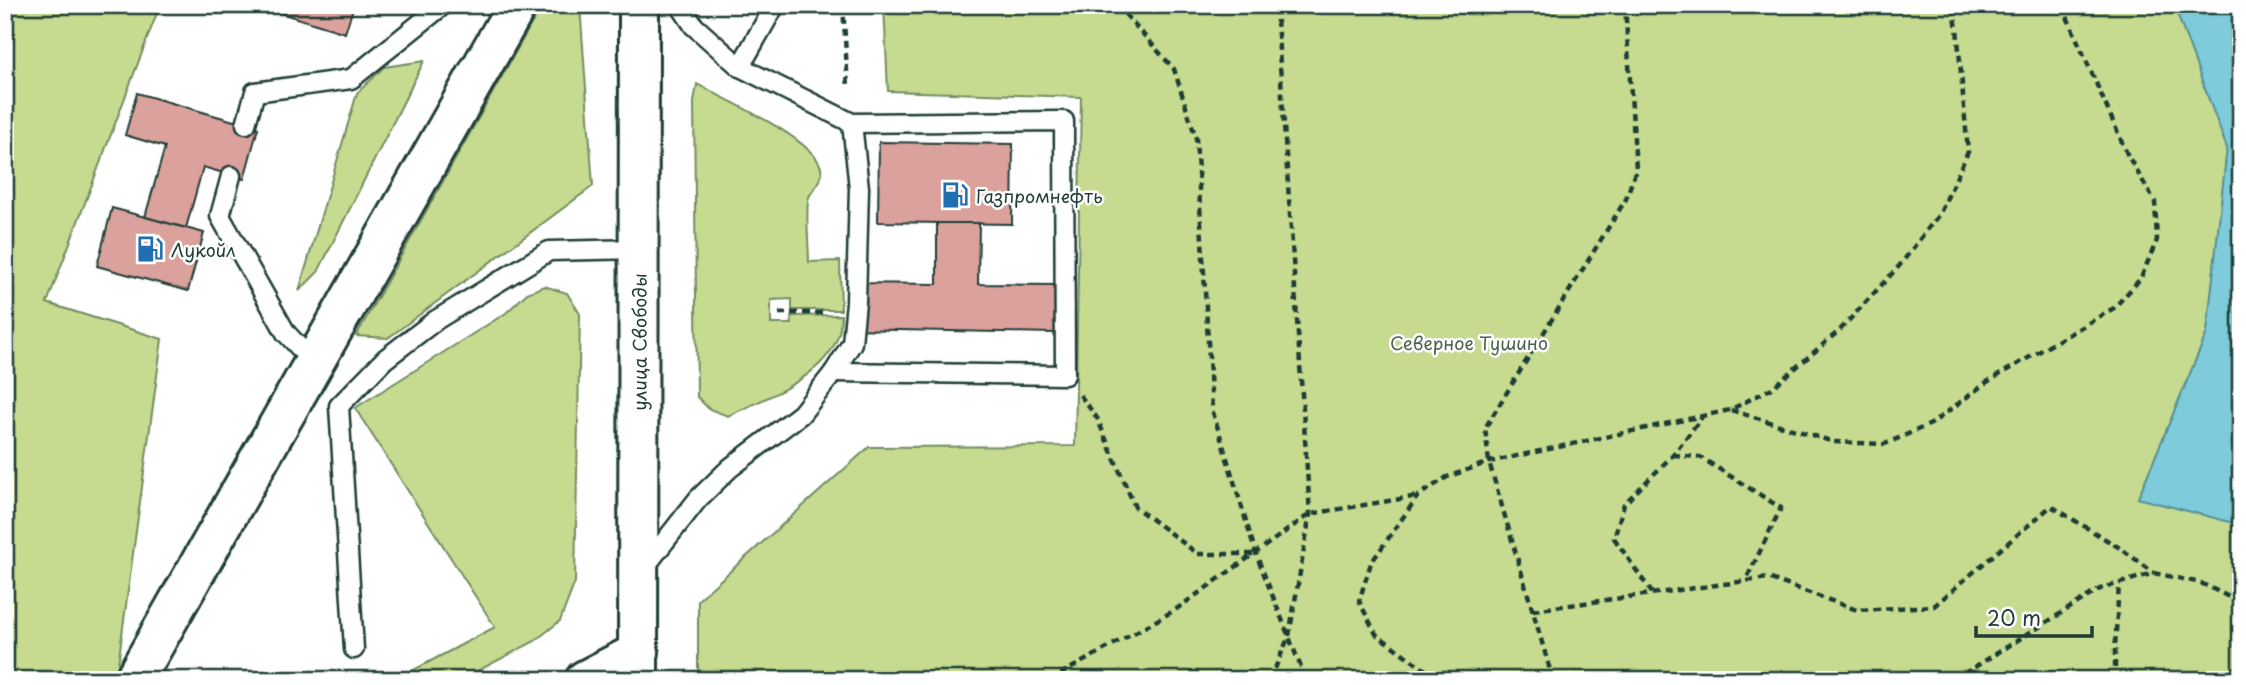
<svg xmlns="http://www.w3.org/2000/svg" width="2246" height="685" viewBox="0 0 2246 685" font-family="'Playpen Sans',sans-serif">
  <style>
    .green { fill: #c6db90; stroke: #728c62; stroke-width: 2 }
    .water { fill: #7ecbdc; stroke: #589299; stroke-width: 2 }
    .building { fill: #dba19c; stroke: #1f3d34; stroke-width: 2 }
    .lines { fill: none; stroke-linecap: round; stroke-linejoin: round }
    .lane-casing { stroke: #1f3d34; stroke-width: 23 }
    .secondary-casing { stroke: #1f3d34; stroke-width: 44 }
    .path { stroke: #1f3d34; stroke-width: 4.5; stroke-dasharray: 7 5; stroke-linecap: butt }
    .lane { stroke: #fff; stroke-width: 18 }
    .secondary { stroke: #fff; stroke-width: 38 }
    .labels { text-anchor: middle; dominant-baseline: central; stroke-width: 5; stroke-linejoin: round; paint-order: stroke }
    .poi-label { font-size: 18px; fill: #1f3d34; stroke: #fff; text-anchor: start }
    .park-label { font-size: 18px; fill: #49644b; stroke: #fff }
    .street-label { font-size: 18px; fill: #1f3d34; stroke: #fff }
  </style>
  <rect width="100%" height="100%" fill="#fff"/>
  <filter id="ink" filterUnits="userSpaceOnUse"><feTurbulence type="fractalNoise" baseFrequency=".0143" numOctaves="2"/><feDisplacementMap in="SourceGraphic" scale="14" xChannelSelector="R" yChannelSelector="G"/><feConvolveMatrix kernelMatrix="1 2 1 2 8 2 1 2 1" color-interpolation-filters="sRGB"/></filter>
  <g filter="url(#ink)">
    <g class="green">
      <path d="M 5,5 L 160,5 L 47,303 L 162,339 L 117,672 L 113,680 L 5,680 Z"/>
      <path d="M 542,5 L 580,5 L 593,186 L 388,338 L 356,336 Z"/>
      <path d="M 884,5 L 2174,5 L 2227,148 L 2207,333 L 2138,498 L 2239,524 L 2241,530 L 2241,680 L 698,680 L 698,600 L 869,447 L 1075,446 L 1081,97 L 888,91 Z"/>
      <path d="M 424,61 L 318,272 L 299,291 L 357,93 L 384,67 Z"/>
      <path d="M 697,84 C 724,99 815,139 821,168 C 824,182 814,186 809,197 C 805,205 809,249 809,262 L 840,261 L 841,310 L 792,310 L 792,299 L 771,300 L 771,324 L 792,324 L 791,316 L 841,315 C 843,372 770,395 728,416 L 709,409 L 697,397 L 694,102 Z"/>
      <path d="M 544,286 L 567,293 L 580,314 L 575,582 L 560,621 L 535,641 L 460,680 L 395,680 L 495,627 L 355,408 L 506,313 L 527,293 Z"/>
    </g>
    <path class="water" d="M 2174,5 L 2241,5 L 2241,530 L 2238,524 L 2138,498 L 2207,333 L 2227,148 Z"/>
    <g class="building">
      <path d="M 275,5 L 354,5 L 345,33 L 274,11 Z"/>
      <path d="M 137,93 L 258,128 L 244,179 L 203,167 L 186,228 L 145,217 L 165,147 L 125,135 Z"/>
      <path d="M 879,142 L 1013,144 L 1012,224 L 878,222 Z"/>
      <path d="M 112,208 L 204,233 L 188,291 L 97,266 Z"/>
      <path d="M 937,223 L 979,223 L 978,284 L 1055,285 L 1055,333 L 849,329 L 850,283 L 937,284 Z"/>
    </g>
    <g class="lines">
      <g class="lane-casing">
        <g id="lane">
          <path d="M 680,5 L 694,26 L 740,67 L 852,123 L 1064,121 L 1065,375 L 834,372"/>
          <path d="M 740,67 L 775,5"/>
          <path d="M 246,124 L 255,92 L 351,79 L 443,5"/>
          <path d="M 231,176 L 220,216 L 286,333 L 313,362"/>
          <path d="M 644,568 L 698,499 L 730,468 L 801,414 L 834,372 L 852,343 L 856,302 L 859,188 L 852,123"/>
          <path d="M 354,649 L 339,406 L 385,359 L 436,320 L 549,251 L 640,249"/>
        </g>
      </g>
      <g class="secondary-casing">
        <g id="secondary">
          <path d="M 134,680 L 517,5"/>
          <path d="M 585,680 L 639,652"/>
          <path id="s1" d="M 638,680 L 639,5"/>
        </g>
      </g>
      <g class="path">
        <path d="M 843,5 L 848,88"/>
        <path d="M 1117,5 L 1174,69 L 1196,138 L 1212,409 L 1256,554 L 1306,680"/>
        <path d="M 779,313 L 826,313"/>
        <path d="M 1080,395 L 1097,418 L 1135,507 L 1198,554 L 1255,554"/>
        <path d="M 1731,410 L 1834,442 L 1885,444 L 1931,424 L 1987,382 L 2114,308 L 2141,278 L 2157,240 L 2155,202 L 2128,156 L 2068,19 L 2066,5"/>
        <path d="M 1673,455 L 1700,457 L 1781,508 L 1746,580"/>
        <path d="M 1652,593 L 1614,538 L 1624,504 L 1673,455 L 1702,417"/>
        <path d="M 1533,610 L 1768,578 L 1857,610 L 1934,606 L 2051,506 L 2120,548 L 2154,573"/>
        <path d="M 1050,680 L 1175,610 L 1310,514 L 1418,496"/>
        <path d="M 1270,680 L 1289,636 L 1310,514 L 1276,5"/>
        <path d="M 1449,680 L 1427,671 L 1376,634 L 1359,601 L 1371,563 L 1418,496 L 1447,477 L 1489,462 L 1730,410 L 1772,388 L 1840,330 L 1900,265 L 1940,213 L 1968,152 L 1957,28 L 1953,5"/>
        <path d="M 1553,680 L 1489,462 L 1485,428 L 1626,199 L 1636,169 L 1625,5"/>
        <path d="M 1954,680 L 2100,589 L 2154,573 L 2201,583 L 2233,599 L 2241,612"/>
        <path d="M 2115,680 L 2115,647 L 2119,584"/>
      </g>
      <use href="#lane" class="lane"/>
      <use href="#secondary" class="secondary"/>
    </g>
  </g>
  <defs>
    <g id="fuel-bare" transform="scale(2.1)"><path d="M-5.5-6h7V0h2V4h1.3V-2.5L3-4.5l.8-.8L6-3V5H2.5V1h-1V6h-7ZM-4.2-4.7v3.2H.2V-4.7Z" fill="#1f6fb2" stroke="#fff" stroke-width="2.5" paint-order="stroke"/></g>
  </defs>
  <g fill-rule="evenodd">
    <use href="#fuel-bare" x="955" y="195"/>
    <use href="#fuel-bare" x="150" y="249"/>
  </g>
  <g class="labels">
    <g class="poi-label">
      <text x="976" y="195">Газпромнефть</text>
      <text x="171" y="249">Лукойл</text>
    </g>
    <g class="park-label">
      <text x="1469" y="342">Северное Тушино</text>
    </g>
    <g class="street-label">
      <text stroke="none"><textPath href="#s1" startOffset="338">улица Свободы</textPath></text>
    </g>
  </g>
  <rect width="2246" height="685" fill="none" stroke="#fff" stroke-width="28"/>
  <rect x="14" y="14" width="2218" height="657" fill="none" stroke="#1f3d34" stroke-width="2.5" filter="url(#ink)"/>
  <path d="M1976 626v10h116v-10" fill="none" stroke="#1f3d34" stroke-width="3.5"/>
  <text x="1987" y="626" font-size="21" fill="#1f3d34" stroke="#ffffff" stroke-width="5" paint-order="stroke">20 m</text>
</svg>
